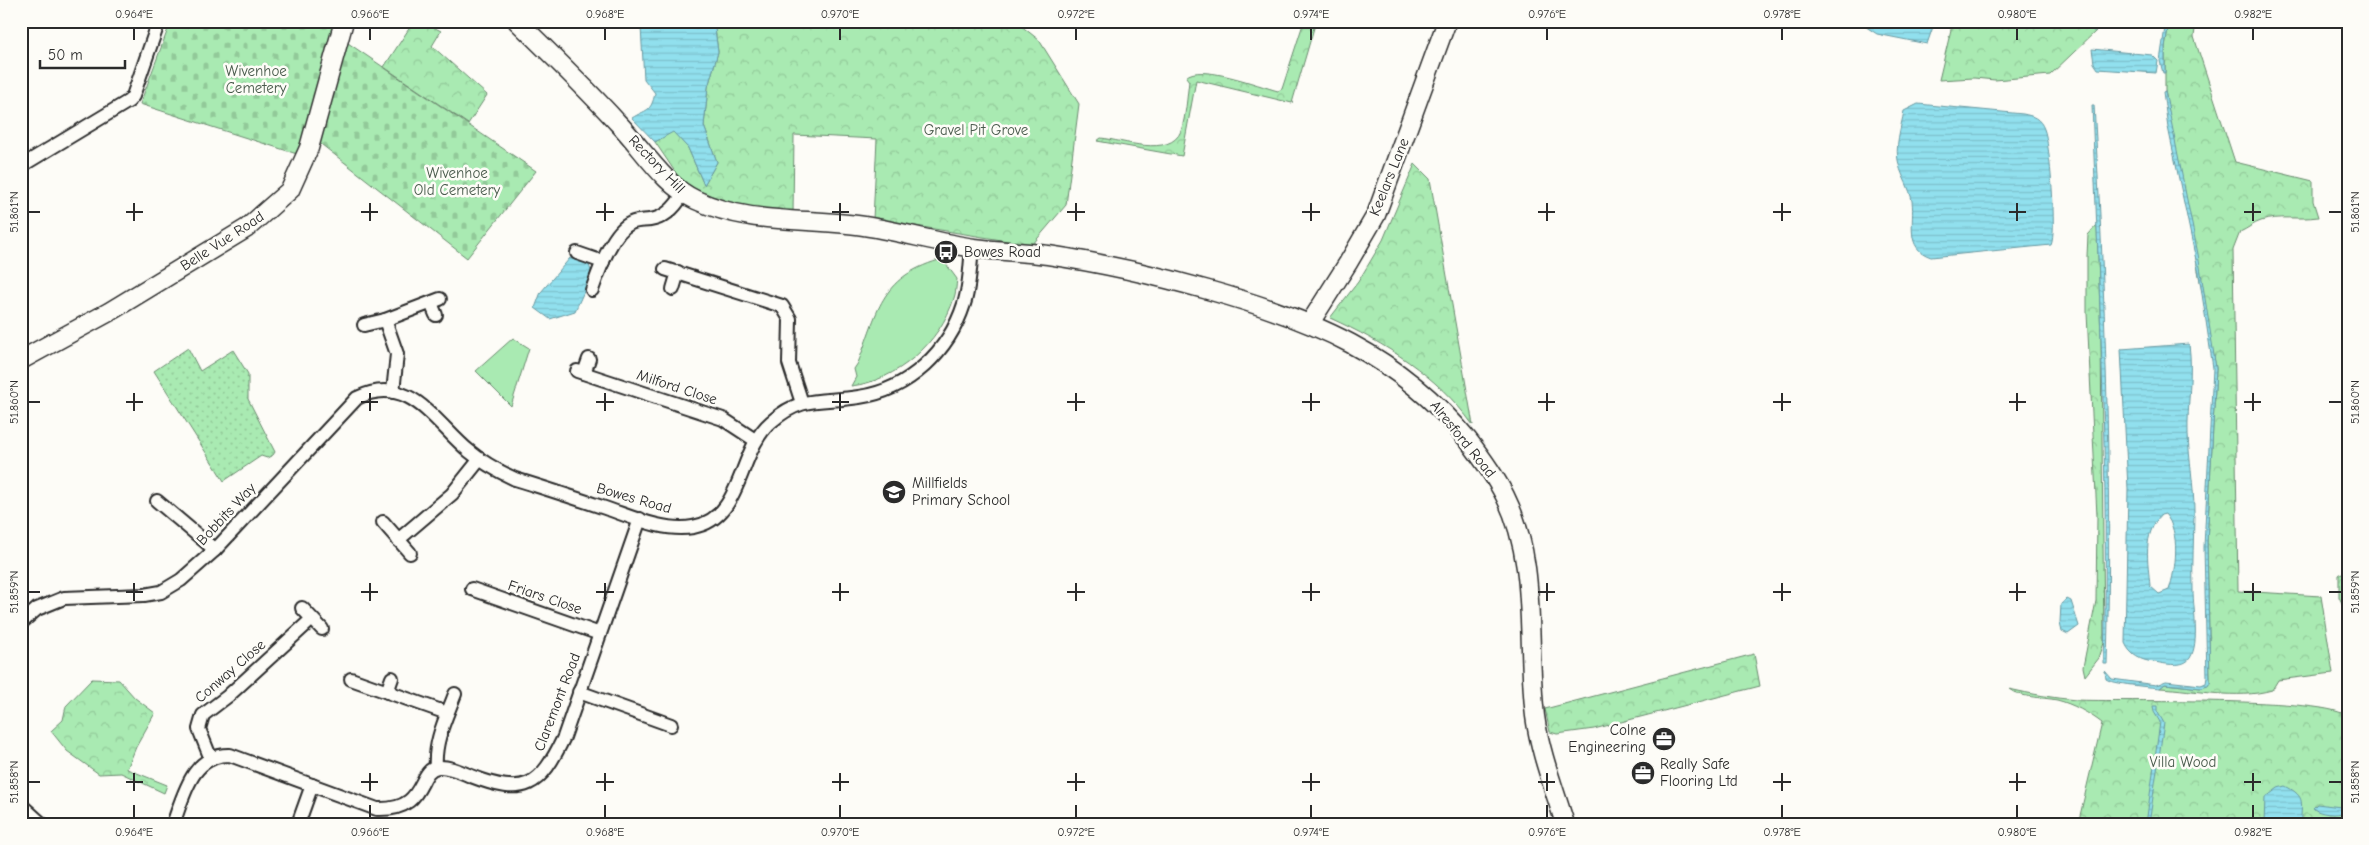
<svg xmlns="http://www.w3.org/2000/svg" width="2369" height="845" viewBox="0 0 2369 845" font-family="'Comic Neue',sans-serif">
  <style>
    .green { fill: #a9eab2; stroke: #6a8a6e }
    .forest { fill: url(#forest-crowns); stroke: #6a8a6e }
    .cemetery { fill: url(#cemetery-stones); stroke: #6a8a6e }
    .park { fill: url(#park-dots); stroke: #6a8a6e }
    .water { fill: url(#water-rules); stroke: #6898a0; fill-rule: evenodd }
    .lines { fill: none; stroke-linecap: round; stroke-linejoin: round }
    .stream { stroke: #6898a0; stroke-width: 3 }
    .street-casing { stroke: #2b2b2b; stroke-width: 16 }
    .secondary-casing { stroke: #2b2b2b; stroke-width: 21 }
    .street { stroke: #fdfcf7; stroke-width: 12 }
    .secondary { stroke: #fdfcf7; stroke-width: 18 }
    .ticks { fill: none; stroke: #2b2b2b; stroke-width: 2 }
    .labels { text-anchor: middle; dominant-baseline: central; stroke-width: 5; stroke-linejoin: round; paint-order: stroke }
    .park-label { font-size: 15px; fill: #4a5b4d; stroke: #fdfcf7 }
    .street-label { font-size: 15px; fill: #2b2b2b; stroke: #fdfcf7 }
    .poi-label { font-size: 15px; fill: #2b2b2b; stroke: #fdfcf7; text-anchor: start }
    .neatline { fill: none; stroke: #2b2b2b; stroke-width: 2 }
    .ticks-label { font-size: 12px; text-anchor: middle; fill: #2b2b2b }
  </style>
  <defs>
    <pattern id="forest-crowns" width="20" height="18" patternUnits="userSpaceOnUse" patternTransform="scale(1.25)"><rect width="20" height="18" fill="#a9eab2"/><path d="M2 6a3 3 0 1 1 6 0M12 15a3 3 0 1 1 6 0" fill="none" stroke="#92c999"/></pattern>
    <pattern id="cemetery-stones" width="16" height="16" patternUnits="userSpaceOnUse" patternTransform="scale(1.25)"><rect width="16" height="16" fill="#a9eab2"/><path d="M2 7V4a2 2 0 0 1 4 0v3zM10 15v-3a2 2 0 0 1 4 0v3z" fill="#92c999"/></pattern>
    <pattern id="park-dots" width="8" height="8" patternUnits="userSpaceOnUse" patternTransform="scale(1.25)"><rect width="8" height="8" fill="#a9eab2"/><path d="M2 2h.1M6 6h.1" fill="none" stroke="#92c999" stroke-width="1.8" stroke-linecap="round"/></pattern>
    <pattern id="water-rules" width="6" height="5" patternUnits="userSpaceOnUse" patternTransform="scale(1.25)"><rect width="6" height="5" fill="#91e0ee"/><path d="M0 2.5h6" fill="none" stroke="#7dc0cc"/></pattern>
  </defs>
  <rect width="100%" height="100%" fill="#fdfcf7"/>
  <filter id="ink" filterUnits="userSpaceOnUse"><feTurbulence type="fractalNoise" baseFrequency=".02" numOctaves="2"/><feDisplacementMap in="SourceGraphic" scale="10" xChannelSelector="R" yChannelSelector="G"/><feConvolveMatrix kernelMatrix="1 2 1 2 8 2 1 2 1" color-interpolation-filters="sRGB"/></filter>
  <g filter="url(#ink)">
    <g class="green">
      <path d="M 939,260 L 946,264 L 957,279 C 956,286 956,293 954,298 C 940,343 897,381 851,386 L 856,377 L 854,369 L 858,363 C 878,312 879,278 939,260 Z"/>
      <path d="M 513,338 L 529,348 L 511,406 L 476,371 Z"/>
    </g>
    <g class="forest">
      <path d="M 414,21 L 422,21 L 441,31 L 432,46 L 487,95 L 468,124 L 384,67 Z"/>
      <path d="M 714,21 L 1015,21 L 1039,40 L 1079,104 L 1066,205 L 1032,245 L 873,219 L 877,139 L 794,135 L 793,215 L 753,213 L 686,188 L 655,142 L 673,131 L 688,148 L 704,185 L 717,162 L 704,126 L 708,87 L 718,52 Z"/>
      <path d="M 1304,21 L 1316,21 L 1292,103 L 1196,80 L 1182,156 L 1097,141 L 1101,138 C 1122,140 1170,158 1181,131 C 1186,116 1187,97 1189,81 L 1186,77 C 1199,63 1259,86 1278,91 L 1282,89 Z"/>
      <path d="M 1953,21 L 2096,21 L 2094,30 L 2096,31 L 2050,75 L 1995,80 L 1974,78 L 1939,80 Z"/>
      <path d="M 2169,21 L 2196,21 L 2194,37 L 2235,162 L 2313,181 L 2313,201 L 2318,217 C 2298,220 2279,215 2261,221 C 2254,223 2247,229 2240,232 L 2233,250 L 2238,591 L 2321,596 L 2333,673 L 2278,680 L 2272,690 C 2237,700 2196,690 2160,688 L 2165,684 L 2201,688 L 2210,683 L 2207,542 L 2216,368 L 2165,91 L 2165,47 Z"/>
      <path d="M 1415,164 L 1430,179 L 1473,425 C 1437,375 1385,343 1330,318 L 1358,282 L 1383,240 Z"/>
      <path d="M 2097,225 L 2101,338 L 2104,643 L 2099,658 L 2085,676 L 2083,667 L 2096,601 L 2097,516 L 2087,313 L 2087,256 L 2088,235 Z"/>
      <path d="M 2348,569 L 2348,615 L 2339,597 L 2339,575 Z"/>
      <path d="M 1754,654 L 1760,686 L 1594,729 L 1557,734 L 1550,732 L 1545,709 Z"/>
      <path d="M 92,679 L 119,680 L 135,698 L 155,713 L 136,747 L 127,769 L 167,785 L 164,793 L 121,773 L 99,774 L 67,751 L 51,731 L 63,720 L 66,706 Z"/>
      <path d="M 2009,689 C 2031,694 2053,698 2076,700 C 2115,702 2331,696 2348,717 L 2348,824 L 2078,824 L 2102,723 C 2089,713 2073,704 2057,700 C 2042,697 2020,698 2009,689 Z"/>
    </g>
    <g class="cemetery">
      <path d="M 171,21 L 338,21 L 297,154 L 140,104 Z"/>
      <path d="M 345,41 L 536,171 L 467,258 L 317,141 Z"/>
    </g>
    <path class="park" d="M 188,348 L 200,371 L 233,350 L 248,374 L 248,399 L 275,452 L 273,455 L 267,458 L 261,456 L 224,481 L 154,371 Z"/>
    <g class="water">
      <path d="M 643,21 L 714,21 L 718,52 L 708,87 L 704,126 L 717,162 L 704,185 L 688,148 L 673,132 L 655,142 L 632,118 C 646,109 651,113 655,93 L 644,79 L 641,27 Z"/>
      <path d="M 1857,21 L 1935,21 L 1927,44 L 1877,34 Z"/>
      <path d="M 2166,21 L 2169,21 L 2165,47 L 2165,73 L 2163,73 L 2160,61 Z"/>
      <path d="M 2092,49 L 2152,55 L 2158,61 L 2156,73 L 2098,69 L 2094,63 Z"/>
      <path d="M 2165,91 L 2198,254 L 2216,368 L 2207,542 L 2210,683 L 2208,686 L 2201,688 L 2165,684 L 2160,688 C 2149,687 2113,684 2106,679 L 2105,671 L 2112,679 L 2156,685 L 2166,681 L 2201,685 L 2206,683 L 2207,677 L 2204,547 L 2213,368 L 2199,274 L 2168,127 L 2163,92 Z"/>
      <path d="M 1918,104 L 2023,114 C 2033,116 2040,118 2044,129 C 2050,142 2057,234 2051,245 L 1931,257 C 1904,248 1915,223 1912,201 C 1910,188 1902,177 1899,165 C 1894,147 1901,128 1904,111 Z"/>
      <path d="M 2092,105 L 2094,105 C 2105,291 2112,478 2107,664 L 2104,664 C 2109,478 2099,291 2092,105 Z"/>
      <path d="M 570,258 L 576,258 L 589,265 L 592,274 L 575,311 L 550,319 L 535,308 L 541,292 Z"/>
      <path d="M 2189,344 C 2193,374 2187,405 2188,435 C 2189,460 2194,486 2194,511 C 2194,537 2192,564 2193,591 C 2193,608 2200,643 2190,658 C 2184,668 2165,664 2155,662 C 2141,661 2130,655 2125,643 L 2128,489 L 2121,349 ZM 2165,514 C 2181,532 2176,569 2169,590 L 2159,594 L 2150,586 C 2148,561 2142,535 2161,515 Z"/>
      <path d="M 2067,599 L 2071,601 L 2079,626 L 2068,634 L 2062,631 L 2060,622 L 2061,604 Z"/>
      <path d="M 2153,706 L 2157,706 L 2157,711 L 2164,723 L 2149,824 L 2146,824 L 2160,722 L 2154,712 Z"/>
      <path d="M 2285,786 C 2308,797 2300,804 2301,824 L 2264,824 L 2265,798 L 2278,788 Z"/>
      <path d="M 2317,804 L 2341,807 L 2344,812 C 2338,816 2318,814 2313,808 Z"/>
    </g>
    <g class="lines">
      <path class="stream" d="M 2094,30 L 2096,21"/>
      <g class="street-casing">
        <g id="street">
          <path d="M 21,166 L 129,101 L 133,96 L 159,21"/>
          <path d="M 577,253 L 603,262"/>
          <path d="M 665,269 L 782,306 L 790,319 L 789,363 L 802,403"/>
          <path d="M 673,289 L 678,272"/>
          <path d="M 592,290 C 599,271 612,231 631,223 C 637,220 644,221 650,220 C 665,218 676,206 683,194"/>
          <path d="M 431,303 L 436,315"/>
          <path d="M 385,320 L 397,354 L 393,392"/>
          <path d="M 364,325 L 385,320 L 440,299"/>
          <path d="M 577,371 L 723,419 L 755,440"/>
          <path d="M 584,373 L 589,359"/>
          <path d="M 157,501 L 215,550"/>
          <path d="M 383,522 L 410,553"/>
          <path d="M 398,540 L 452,494 L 480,459"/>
          <path d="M 472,589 L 600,634"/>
          <path d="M 302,608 L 322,629"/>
          <path d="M 21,623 L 37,609 L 64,598 L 144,595 L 161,592 L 181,580 L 215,550 L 357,398 C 409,372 435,423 469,451 C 483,463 498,471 515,479 C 545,488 575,498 605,508 C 632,517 664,532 693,527 C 744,518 737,451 771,422 C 803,394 822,403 859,397 C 909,390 949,351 964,304 C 970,286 970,266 972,247"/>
          <path d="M 351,679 L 447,713"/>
          <path d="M 387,692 L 392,678"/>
          <path d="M 579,692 L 671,725"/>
          <path d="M 211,759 L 199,729 L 203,715 L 228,696 L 312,619"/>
          <path d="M 436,767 C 434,741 446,718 455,694"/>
          <path d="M 21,805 L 42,824"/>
          <path d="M 173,824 C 184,795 192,754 230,755 L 377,809 C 428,811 416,770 438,767 C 449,766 461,772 471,776 C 525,797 540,787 564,737 L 640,519"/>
          <path d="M 298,824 L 312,785"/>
        </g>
      </g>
      <g class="secondary-casing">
        <g id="secondary">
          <path d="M 517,21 C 551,54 585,87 617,122 C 642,147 663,185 696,200 C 747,224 802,218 857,225 C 896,230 934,242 974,248 C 998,251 1023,252 1048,255 C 1102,263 1155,275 1208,290 C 1312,319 1398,354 1468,440 C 1482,458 1495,476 1505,496 C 1539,564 1526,643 1535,716 C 1540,753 1554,788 1565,824"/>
          <path d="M 1310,323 L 1348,263 L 1376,215 L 1447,21"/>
          <path d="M 21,360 L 109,312 L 247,228 L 290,190 L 309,148 L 344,21"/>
        </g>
      </g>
      <use href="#street" class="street"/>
      <use href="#secondary" class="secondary"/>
    </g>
  </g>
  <path class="ticks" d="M 134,28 L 134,40M 370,28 L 370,40M 605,28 L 605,40M 840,28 L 840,40M 1076,28 L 1076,40M 1311,28 L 1311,40M 1547,28 L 1547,40M 1782,28 L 1782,40M 2017,28 L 2017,40M 2253,28 L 2253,40M 134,203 L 134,221M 370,203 L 370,221M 605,203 L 605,221M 840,203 L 840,221M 1076,203 L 1076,221M 1311,203 L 1311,221M 1547,203 L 1547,221M 1782,203 L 1782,221M 2017,203 L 2017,221M 2253,203 L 2253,221M 28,212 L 40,212M 126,212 L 143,212M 361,212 L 378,212M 596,212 L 614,212M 832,212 L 849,212M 1067,212 L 1085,212M 1302,212 L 1320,212M 1538,212 L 1555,212M 1773,212 L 1791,212M 2009,212 L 2026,212M 2244,212 L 2261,212M 2329,212 L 2342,212M 134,393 L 134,411M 370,393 L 370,411M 605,393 L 605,411M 840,393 L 840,411M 1076,393 L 1076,411M 1311,393 L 1311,411M 1547,393 L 1547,411M 1782,393 L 1782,411M 2017,393 L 2017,411M 2253,393 L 2253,411M 28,402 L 40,402M 126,402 L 143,402M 361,402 L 378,402M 596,402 L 614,402M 832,402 L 849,402M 1067,402 L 1085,402M 1302,402 L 1320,402M 1538,402 L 1555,402M 1773,402 L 1791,402M 2009,402 L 2026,402M 2244,402 L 2261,402M 2329,402 L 2342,402M 134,583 L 134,601M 370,583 L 370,601M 605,583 L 605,601M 840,583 L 840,601M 1076,583 L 1076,601M 1311,583 L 1311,601M 1547,583 L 1547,601M 1782,583 L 1782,601M 2017,583 L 2017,601M 2253,583 L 2253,601M 28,592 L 40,592M 126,592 L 143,592M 361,592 L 378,592M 596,592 L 614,592M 832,592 L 849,592M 1067,592 L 1085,592M 1302,592 L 1320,592M 1538,592 L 1555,592M 1773,592 L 1791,592M 2009,592 L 2026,592M 2244,592 L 2261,592M 2329,592 L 2342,592M 134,773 L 134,791M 370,773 L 370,791M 605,773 L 605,791M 840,773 L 840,791M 1076,773 L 1076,791M 1311,773 L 1311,791M 1547,773 L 1547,791M 1782,773 L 1782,791M 2017,773 L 2017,791M 2253,773 L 2253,791M 28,782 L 40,782M 126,782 L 143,782M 361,782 L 378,782M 596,782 L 614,782M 832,782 L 849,782M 1067,782 L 1085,782M 1302,782 L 1320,782M 1538,782 L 1555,782M 1773,782 L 1791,782M 2009,782 L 2026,782M 2244,782 L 2261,782M 2329,782 L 2342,782M 134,805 L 134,818M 370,805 L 370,818M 605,805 L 605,818M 840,805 L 840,818M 1076,805 L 1076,818M 1311,805 L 1311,818M 1547,805 L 1547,818M 1782,805 L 1782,818M 2017,805 L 2017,818M 2253,805 L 2253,818"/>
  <defs>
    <g id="bus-disc" transform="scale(1.25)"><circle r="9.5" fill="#2b2b2b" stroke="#fdfcf7"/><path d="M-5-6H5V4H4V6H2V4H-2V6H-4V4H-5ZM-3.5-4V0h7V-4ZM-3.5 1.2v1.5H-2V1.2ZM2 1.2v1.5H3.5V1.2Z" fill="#fff"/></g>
    <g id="school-disc" transform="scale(1.25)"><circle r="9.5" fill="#2b2b2b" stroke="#fdfcf7"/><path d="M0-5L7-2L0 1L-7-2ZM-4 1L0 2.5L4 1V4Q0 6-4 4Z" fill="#fff"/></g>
    <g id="office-disc" transform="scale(1.25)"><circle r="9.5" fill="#2b2b2b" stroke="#fdfcf7"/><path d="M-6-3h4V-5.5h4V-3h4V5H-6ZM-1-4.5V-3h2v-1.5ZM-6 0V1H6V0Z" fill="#fff"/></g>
  </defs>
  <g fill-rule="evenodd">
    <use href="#bus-disc" x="946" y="252"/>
    <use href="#school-disc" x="894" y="492"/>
    <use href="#office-disc" x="1664" y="739"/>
    <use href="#office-disc" x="1643" y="773"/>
  </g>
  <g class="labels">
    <g class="park-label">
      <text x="256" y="71">Wivenhoe<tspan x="256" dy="17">Cemetery</tspan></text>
      <text x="976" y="130">Gravel Pit Grove</text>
      <text x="457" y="173">Wivenhoe<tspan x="457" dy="17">Old Cemetery</tspan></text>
      <text x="2183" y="762">Villa Wood</text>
    </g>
    <g class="street-label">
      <text transform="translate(657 164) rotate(46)">Rectory Hill</text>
      <text transform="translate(1389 177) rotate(-68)">Keelars Lane</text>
      <text transform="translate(222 241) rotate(-33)">Belle Vue Road</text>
      <text transform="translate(677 387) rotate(18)">Milford Close</text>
      <text transform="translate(1463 439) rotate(51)">Alresford Road</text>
      <text transform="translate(634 498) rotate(16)">Bowes Road</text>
      <text transform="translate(226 514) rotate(-47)">Bobbits Way</text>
      <text transform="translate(545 597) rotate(19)">Friars Close</text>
      <text transform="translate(230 671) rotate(-41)">Conway Close</text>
      <text transform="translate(557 702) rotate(-69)">Claremont Road</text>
    </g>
    <g class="poi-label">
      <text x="964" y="252">Bowes Road</text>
      <text x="912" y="483">Millfields<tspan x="912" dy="17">Primary School</tspan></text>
      <text x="1646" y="730" text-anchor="end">Colne<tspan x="1646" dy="17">Engineering</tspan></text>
      <text x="1660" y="764">Really Safe<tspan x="1660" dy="17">Flooring Ltd</tspan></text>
    </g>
  </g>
  <rect width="2369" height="845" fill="none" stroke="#fdfcf7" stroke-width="55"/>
  <path d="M40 60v8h85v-8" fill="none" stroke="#2b2b2b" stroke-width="2.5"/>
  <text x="48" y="60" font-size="15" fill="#2b2b2b" stroke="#fdfcf7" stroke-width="4" paint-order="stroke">50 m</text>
  <rect x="28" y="28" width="2314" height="790" class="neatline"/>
  <g class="ticks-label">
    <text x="134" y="18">0.964°E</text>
    <text x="370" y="18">0.966°E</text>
    <text x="605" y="18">0.968°E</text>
    <text x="840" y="18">0.970°E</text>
    <text x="1076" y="18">0.972°E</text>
    <text x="1311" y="18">0.974°E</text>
    <text x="1547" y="18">0.976°E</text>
    <text x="1782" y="18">0.978°E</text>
    <text x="2017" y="18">0.980°E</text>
    <text x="2253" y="18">0.982°E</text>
    <text transform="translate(14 212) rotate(-90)" y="4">51.861°N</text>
    <text transform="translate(2355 212) rotate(-90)" y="4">51.861°N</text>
    <text transform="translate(14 402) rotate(-90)" y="4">51.860°N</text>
    <text transform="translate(2355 402) rotate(-90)" y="4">51.860°N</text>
    <text transform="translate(14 592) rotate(-90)" y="4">51.859°N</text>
    <text transform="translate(2355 592) rotate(-90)" y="4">51.859°N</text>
    <text transform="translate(14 782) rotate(-90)" y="4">51.858°N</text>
    <text transform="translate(2355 782) rotate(-90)" y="4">51.858°N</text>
    <text x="134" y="836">0.964°E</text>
    <text x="370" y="836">0.966°E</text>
    <text x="605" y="836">0.968°E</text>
    <text x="840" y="836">0.970°E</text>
    <text x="1076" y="836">0.972°E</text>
    <text x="1311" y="836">0.974°E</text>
    <text x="1547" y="836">0.976°E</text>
    <text x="1782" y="836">0.978°E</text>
    <text x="2017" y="836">0.980°E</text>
    <text x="2253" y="836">0.982°E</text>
  </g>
</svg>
